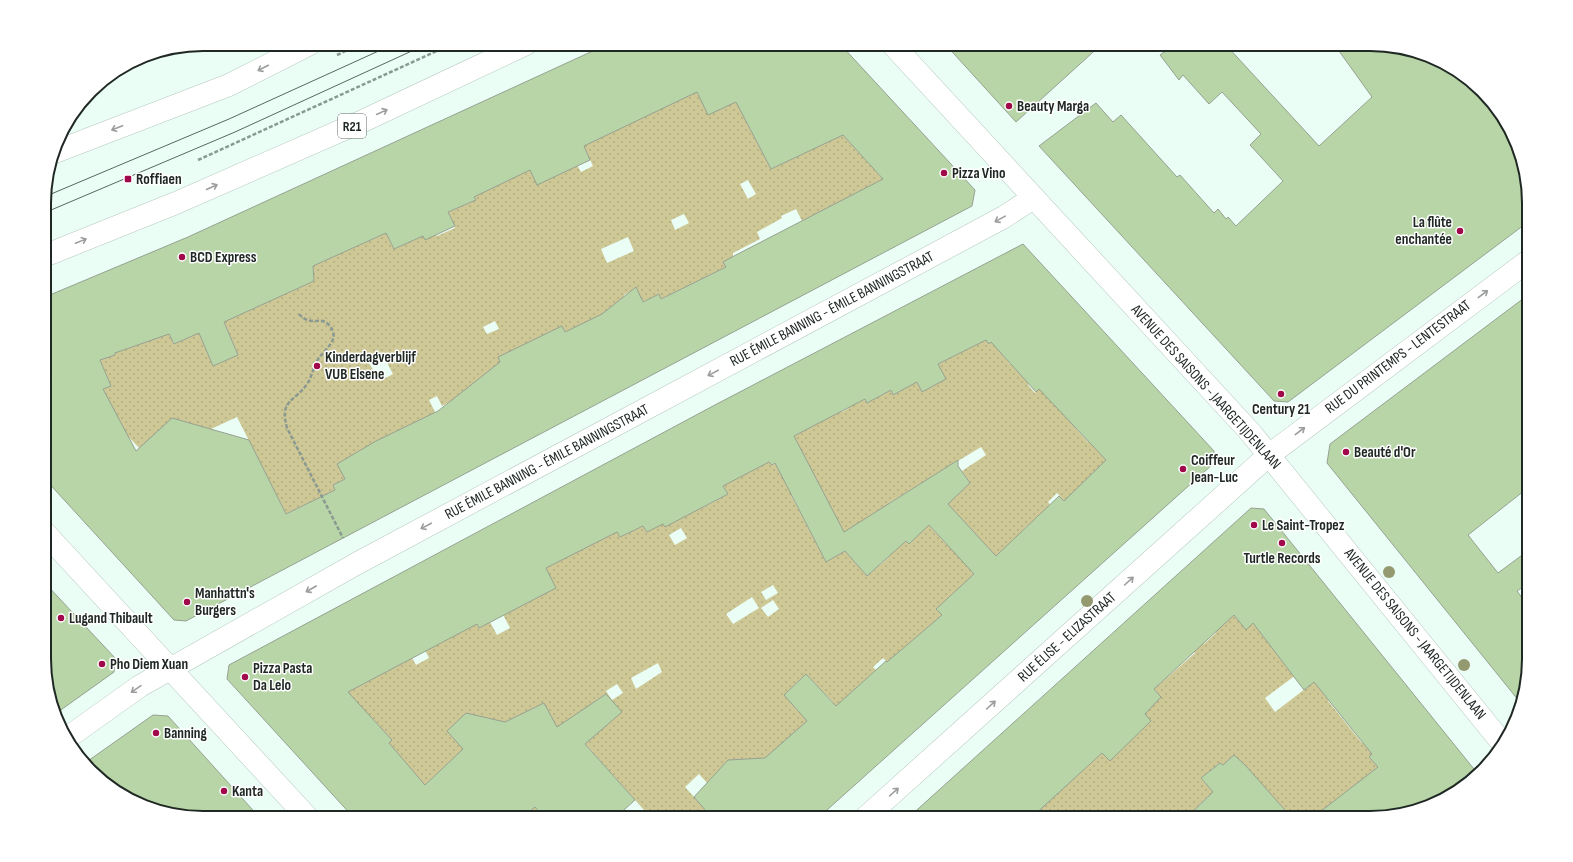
<svg xmlns="http://www.w3.org/2000/svg" width="1573" height="862" viewBox="0 0 1573 862" font-family="'Sofia Sans Condensed',sans-serif">
  <style>
    .garden { fill: url(#garden-dots); fill-rule: evenodd }
    .building { fill: #b7d5a7; stroke: #97a192; fill-rule: evenodd }
    .lines { fill: none; stroke-linecap: round; stroke-linejoin: round }
    .street-casing { stroke: #b5c9c0; stroke-width: 23 }
    .primary-casing { stroke: #b5c9c0; stroke-width: 23 }
    .path { stroke: #8a9992; stroke-width: 2.5; stroke-dasharray: 4 2; stroke-linecap: butt }
    .street { stroke: #fff; stroke-width: 22 }
    .primary { stroke: #fff; stroke-width: 22 }
    .tram { stroke: #5b6661; stroke-width: 1 }
    .tree { fill: #959970 }
    .oneway { stroke: #9b9e9c }
    .poi-dot { fill: #a1084a; stroke: #fff; stroke-width: 1.5 }
    .labels { text-anchor: middle; dominant-baseline: central; stroke-width: 3; stroke-linejoin: round; paint-order: stroke }
    .shield { fill: #fff; stroke: #636866; stroke-width: 1 }
    .shield-label { font-size: 14px; font-weight: bold; fill: #202824 }
    .poi-label { font-size: 15px; font-weight: bold; fill: #202824; stroke: #fff; text-anchor: start }
    .street-label { font-size: 15px; fill: #202824; stroke: #fff }
    .rim { fill: none; stroke: #202824; stroke-width: 2 }
  </style>
  <defs>
    <pattern id="garden-dots" width="8" height="8" patternUnits="userSpaceOnUse"><rect width="8" height="8" fill="#cec896"/><path d="M2 2h.1M6 6h.1" fill="none" stroke="#b1ac81" stroke-width="1.8" stroke-linecap="round"/></pattern>
  </defs>
  <rect width="100%" height="100%" fill="#eafef5"/>
  <g class="garden">
    <path d="M 724,78 L 771,169 L 804,153 L 831,122 L 900,198 L 807,231 L 796,209 L 781,216 L 782,218 L 757,232 L 760,239 L 733,253 L 733,257 L 726,267 L 661,299 L 659,294 L 643,302 L 636,288 L 624,295 L 630,307 L 565,332 L 562,326 L 492,376 L 464,391 L 464,394 L 442,406 L 437,396 L 429,400 L 436,414 L 345,479 L 333,485 L 354,532 L 332,544 L 310,502 L 286,514 L 237,417 L 211,429 L 139,448 L 126,434 L 123,427 L 73,390 L 45,381 L 45,369 L 55,366 L 97,391 L 111,386 L 100,360 L 115,355 L 111,344 L 167,329 L 174,344 L 199,333 L 213,366 L 238,355 L 218,308 L 281,296 L 314,281 L 313,266 L 386,233 L 394,249 L 423,236 L 436,235 L 437,236 L 455,228 L 448,212 L 475,200 L 474,197 L 484,182 L 572,156 L 581,172 L 593,166 L 583,145 ZM 748,180 L 756,194 L 748,199 L 740,184 ZM 684,214 L 689,223 L 675,230 L 671,220 ZM 628,237 L 634,251 L 607,263 L 601,249 ZM 495,321 L 499,329 L 487,334 L 483,327 ZM 383,355 L 393,374 L 380,381 L 369,363 Z"/>
    <path d="M 973,319 L 1008,348 L 1002,354 L 1010,364 L 1042,372 L 1028,385 L 1035,393 L 1045,383 L 1074,420 L 1071,423 L 1088,442 L 1106,425 L 1119,449 L 1068,505 L 1057,493 L 1048,502 L 1051,506 L 1032,530 L 1028,525 L 1023,530 L 996,581 L 937,609 L 942,615 L 888,663 L 883,658 L 873,667 L 876,670 L 855,689 L 838,711 L 832,701 L 806,674 L 784,695 L 812,726 L 792,748 L 708,784 L 699,774 L 685,787 L 705,809 L 697,818 L 651,818 L 574,731 L 561,725 L 440,790 L 431,780 L 421,789 L 389,743 L 392,740 L 371,717 L 316,675 L 379,657 L 387,671 L 412,658 L 416,665 L 429,658 L 423,646 L 475,620 L 479,628 L 490,622 L 497,635 L 510,628 L 494,597 L 614,526 L 620,537 L 643,526 L 647,532 L 652,529 L 638,502 L 704,507 L 728,494 L 723,486 L 768,460 L 772,465 L 777,463 L 795,438 L 794,435 L 841,411 L 842,412 L 849,408 L 848,406 L 864,398 L 867,403 L 891,390 L 893,395 L 901,391 L 912,373 L 922,392 L 945,379 L 938,364 L 963,351 ZM 981,447 L 986,455 L 962,471 L 970,483 L 947,504 L 946,544 L 926,522 L 914,532 L 917,536 L 909,544 L 900,534 L 888,558 L 867,576 L 845,551 L 826,562 L 791,495 L 851,545 L 893,517 L 889,503 ZM 681,528 L 687,538 L 675,545 L 669,535 ZM 773,585 L 778,593 L 766,600 L 761,592 ZM 752,597 L 759,608 L 733,624 L 726,614 ZM 773,600 L 779,609 L 768,617 L 761,608 ZM 658,663 L 662,672 L 636,689 L 631,678 ZM 617,684 L 623,693 L 612,700 L 606,691 ZM 544,703 L 551,716 L 530,710 ZM 466,714 L 465,751 L 447,731 Z"/>
    <path d="M 1231,612 L 1246,629 L 1258,619 L 1304,669 L 1265,698 L 1275,712 L 1318,679 L 1332,698 L 1328,701 L 1362,743 L 1365,741 L 1374,752 L 1369,757 L 1377,766 L 1389,771 L 1315,818 L 1292,818 L 1234,755 L 1223,765 L 1220,763 L 1201,778 L 1213,792 L 1199,805 L 1211,818 L 1015,818 L 1032,817 L 1041,809 L 1038,806 L 1095,743 L 1110,761 L 1115,756 L 1139,707 L 1154,689 L 1195,653 L 1182,637 L 1191,629 L 1204,644 L 1216,633 L 1213,631 Z"/>
    <path d="M 535,807 L 544,818 L 479,818 Z"/>
  </g>
  <g class="building">
    <path d="M 608,44 L 840,44 L 975,190 L 972,206 L 186,621 L 174,620 L 45,479 L 45,297 L 188,237 ZM 697,92 L 708,115 L 736,102 L 771,169 L 843,135 L 883,179 L 734,256 L 723,262 L 726,267 L 661,299 L 659,294 L 643,302 L 636,287 L 602,314 L 565,332 L 562,326 L 498,357 L 500,362 L 438,411 L 376,441 L 337,464 L 345,479 L 333,485 L 335,490 L 286,514 L 249,440 L 172,418 L 136,451 L 103,389 L 111,386 L 100,360 L 115,355 L 115,353 L 169,334 L 174,344 L 199,333 L 213,366 L 238,355 L 224,322 L 314,281 L 313,266 L 386,233 L 394,249 L 423,236 L 425,240 L 455,226 L 448,212 L 476,200 L 474,197 L 530,170 L 537,185 L 590,160 L 584,146 Z"/>
    <path d="M 945,44 L 1102,44 L 1016,122 Z"/>
    <path d="M 1175,44 L 1225,44 L 1319,146 L 1372,97 L 1334,44 L 1370,44 L 1441,60 L 1475,83 L 1502,114 L 1528,182 L 1528,222 L 1288,402 L 1274,401 L 1039,146 L 1096,103 L 1113,122 L 1121,115 L 1177,177 L 1180,175 L 1214,213 L 1218,209 L 1226,219 L 1228,217 L 1236,226 L 1283,181 L 1250,145 L 1261,134 L 1222,92 L 1209,104 L 1183,75 L 1179,80 L 1160,55 Z"/>
    <path d="M 1023,244 L 1214,451 L 1213,464 L 818,818 L 712,818 L 694,797 L 728,760 L 765,758 L 807,721 L 784,695 L 806,674 L 836,706 L 886,661 L 887,662 L 942,615 L 936,609 L 974,574 L 929,525 L 909,544 L 906,541 L 867,576 L 845,551 L 826,562 L 775,463 L 772,465 L 769,462 L 723,486 L 728,494 L 665,527 L 663,524 L 647,532 L 643,526 L 620,537 L 617,532 L 546,568 L 556,588 L 479,628 L 477,624 L 348,692 L 392,740 L 389,743 L 425,785 L 463,749 L 447,731 L 466,713 L 505,722 L 544,703 L 557,727 L 606,694 L 622,712 L 585,744 L 635,800 L 615,818 L 544,818 L 535,807 L 522,818 L 354,818 L 227,679 L 229,665 L 713,406 ZM 986,340 L 989,344 L 991,342 L 1036,392 L 1039,389 L 1106,460 L 1064,501 L 1059,496 L 996,556 L 948,504 L 970,483 L 958,466 L 958,460 L 844,532 L 794,436 L 865,399 L 867,403 L 891,390 L 893,395 L 917,382 L 922,392 L 946,379 L 938,364 Z"/>
    <path d="M 1528,295 L 1529,487 L 1468,535 L 1498,573 L 1529,550 L 1529,583 L 1517,591 L 1529,607 L 1529,659 L 1519,701 L 1327,463 L 1330,444 Z"/>
    <path d="M 1251,508 L 1264,509 L 1478,774 L 1458,791 L 1421,810 L 1380,818 L 1312,818 L 1378,767 L 1369,757 L 1372,754 L 1314,682 L 1304,690 L 1253,623 L 1246,630 L 1234,615 L 1154,689 L 1161,697 L 1145,714 L 1151,721 L 1110,761 L 1102,753 L 1031,818 L 908,818 Z"/>
    <path d="M 45,583 L 115,658 L 114,672 L 58,712 L 45,680 Z"/>
    <path d="M 153,715 L 168,716 L 260,818 L 203,818 L 132,802 L 98,779 L 85,763 Z"/>
    <path d="M 1234,755 L 1246,766 L 1292,818 L 1186,818 L 1213,792 L 1201,778 L 1220,763 L 1223,765 Z"/>
  </g>
  <g class="lines">
    <g class="street-casing">
      <g id="street">
        <path d="M 892,44 L 1250,432 L 1503,744"/>
        <path d="M 45,533 L 308,818"/>
        <path d="M 67,738 L 140,686 L 356,564 L 1004,217 L 1033,198"/>
        <path d="M 865,818 L 1269,455 L 1528,261"/>
      </g>
    </g>
    <g class="primary-casing">
      <g id="primary">
        <path d="M 55,152 L 229,85 L 310,44"/>
        <path d="M 44,256 L 176,203 L 365,120 L 526,44"/>
      </g>
    </g>
    <g class="path">
      <path d="M 553,51 L 568,44"/>
      <path d="M 337,55 L 360,44"/>
      <path d="M 198,160 L 452,44"/>
      <path d="M 299,314 C 312,328 320,315 329,325 C 342,340 324,349 317,361 C 313,368 312,377 307,384 C 295,402 279,399 287,428 L 343,538"/>
    </g>
    <use href="#street" class="street"/>
    <use href="#primary" class="primary"/>
    <g class="tram">
      <path d="M 44,197 L 229,119 L 394,44"/>
      <path d="M 44,213 L 235,132 L 427,44"/>
    </g>
  </g>
  <g class="tree">
    <circle cx="1389" cy="572" r="6"/>
    <circle cx="1087" cy="601" r="6"/>
    <circle cx="1464" cy="665" r="6"/>
  </g>
  <defs><path id="oneway-shaft" d="M-6 0H5M1.5-3L5.5 0L1.5 3" fill="none" stroke-width="1.6" stroke-linecap="round" stroke-linejoin="round"/></defs>
  <g class="oneway">
    <use href="#oneway-shaft" transform="translate(263 68) rotate(153)"/>
    <use href="#oneway-shaft" transform="translate(382 112) rotate(-25)"/>
    <use href="#oneway-shaft" transform="translate(117 128) rotate(159)"/>
    <use href="#oneway-shaft" transform="translate(212 187) rotate(-24)"/>
    <use href="#oneway-shaft" transform="translate(1000 219) rotate(151)"/>
    <use href="#oneway-shaft" transform="translate(81 241) rotate(-22)"/>
    <use href="#oneway-shaft" transform="translate(1483 294) rotate(-37)"/>
    <use href="#oneway-shaft" transform="translate(713 373) rotate(152)"/>
    <use href="#oneway-shaft" transform="translate(1300 431) rotate(-37)"/>
    <use href="#oneway-shaft" transform="translate(426 526) rotate(152)"/>
    <use href="#oneway-shaft" transform="translate(1129 581) rotate(-42)"/>
    <use href="#oneway-shaft" transform="translate(311 589) rotate(150)"/>
    <use href="#oneway-shaft" transform="translate(136 689) rotate(145)"/>
    <use href="#oneway-shaft" transform="translate(991 705) rotate(-42)"/>
    <use href="#oneway-shaft" transform="translate(894 792) rotate(-42)"/>
  </g>
  <g class="poi-dot">
    <circle cx="1009" cy="106" r="4"/>
    <circle cx="944" cy="173" r="4"/>
    <rect x="124" y="175" width="8" height="8" rx="2"/>
    <circle cx="1460" cy="231" r="4"/>
    <circle cx="182" cy="257" r="4"/>
    <circle cx="317" cy="366" r="4"/>
    <circle cx="1281" cy="394" r="4"/>
    <circle cx="1346" cy="452" r="4"/>
    <circle cx="1183" cy="469" r="4"/>
    <circle cx="1254" cy="525" r="4"/>
    <circle cx="1282" cy="543" r="4"/>
    <circle cx="187" cy="602" r="4"/>
    <circle cx="61" cy="618" r="4"/>
    <circle cx="102" cy="664" r="4"/>
    <circle cx="245" cy="677" r="4"/>
    <circle cx="156" cy="733" r="4"/>
    <circle cx="224" cy="791" r="4"/>
  </g>
  <g class="labels">
    <rect class="shield" x="338" y="114" width="28" height="24" rx="3"/>
    <g class="shield-label">
      <text x="352" y="126">R21</text>
    </g>
    <g class="poi-label">
      <text x="1017" y="106">Beauty Marga</text>
      <text x="952" y="173">Pizza Vino</text>
      <text x="136" y="179">Roffiaen</text>
      <text x="1452" y="222" text-anchor="end">La flûte<tspan x="1452" dy="17">enchantée</tspan></text>
      <text x="190" y="257">BCD Express</text>
      <text x="325" y="357">Kinderdagverblijf<tspan x="325" dy="17">VUB Elsene</tspan></text>
      <text x="1281" y="409" text-anchor="middle">Century 21</text>
      <text x="1354" y="452">Beauté d'Or</text>
      <text x="1191" y="460">Coiffeur<tspan x="1191" dy="17">Jean-Luc</tspan></text>
      <text x="1262" y="525">Le Saint-Tropez</text>
      <text x="1282" y="558" text-anchor="middle">Turtle Records</text>
      <text x="195" y="593">Manhattn's<tspan x="195" dy="17">Burgers</tspan></text>
      <text x="69" y="618">Lugand Thibault</text>
      <text x="110" y="664">Pho Diem Xuan</text>
      <text x="253" y="668">Pizza Pasta<tspan x="253" dy="17">Da Lelo</tspan></text>
      <text x="164" y="733">Banning</text>
      <text x="232" y="791">Kanta</text>
    </g>
    <g class="street-label">
      <text transform="translate(832 309) rotate(-28)">RUE ÉMILE BANNING - ÉMILE BANNINGSTRAAT</text>
      <text transform="translate(1398 357) rotate(-37)">RUE DU PRINTEMPS - LENTESTRAAT</text>
      <text transform="translate(1206 387) rotate(48)">AVENUE DES SAISONS - JAARGETIJDENLAAN</text>
      <text transform="translate(547 462) rotate(-28)">RUE ÉMILE BANNING - ÉMILE BANNINGSTRAAT</text>
      <text transform="translate(1415 634) rotate(51)">AVENUE DES SAISONS - JAARGETIJDENLAAN</text>
      <text transform="translate(1067 637) rotate(-42)">RUE ÉLISE - ELIZASTRAAT</text>
    </g>
  </g>
  <path d="M0 0H1573V862H0ZM203 51H1370A152 152 0 0 1 1522 203V659A152 152 0 0 1 1370 811H203A152 152 0 0 1 51 659V203A152 152 0 0 1 203 51Z" fill="#fff" fill-rule="evenodd"/>
  <path class="rim" d="M203 51H1370A152 152 0 0 1 1522 203V659A152 152 0 0 1 1370 811H203A152 152 0 0 1 51 659V203A152 152 0 0 1 203 51Z"/>
</svg>
